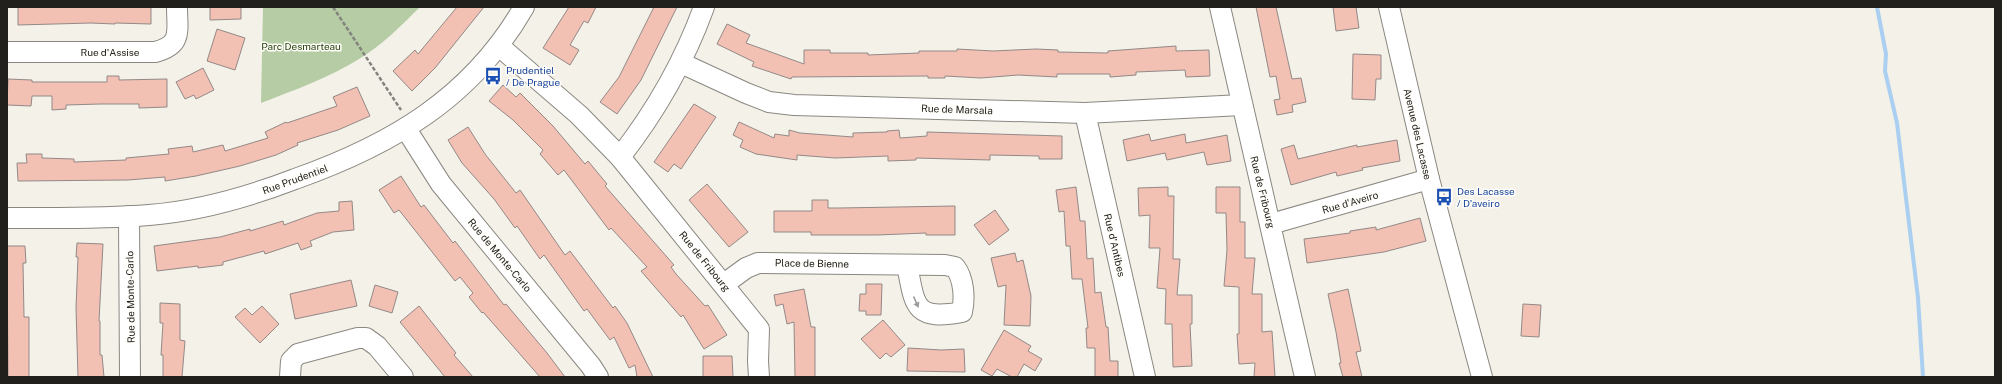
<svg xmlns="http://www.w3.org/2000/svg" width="2002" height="384" viewBox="0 0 2002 384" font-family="'Public Sans',sans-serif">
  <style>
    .green { fill: #b5cca4 }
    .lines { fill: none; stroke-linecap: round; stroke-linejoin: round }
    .stream { stroke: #abcff1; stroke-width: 4 }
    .building { fill: #f3c0b4; stroke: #938987 }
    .minor-casing { stroke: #8a8880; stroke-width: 22 }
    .path { stroke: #85837e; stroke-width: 2.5; stroke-dasharray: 4 2; stroke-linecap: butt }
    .minor { stroke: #fff; stroke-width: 20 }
    .oneway { fill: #9b9b99 }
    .labels { text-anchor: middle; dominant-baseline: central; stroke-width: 3; stroke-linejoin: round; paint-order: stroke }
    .park-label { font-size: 10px; fill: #1e3a00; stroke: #fffefa }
    .street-label { font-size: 10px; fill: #21201d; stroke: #fffefa }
    .transit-label { font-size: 10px; fill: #164399; stroke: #fffefa; text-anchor: start }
  </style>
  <rect width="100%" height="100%" fill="#f3f1e8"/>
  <path class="green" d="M 263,7 L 420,7 C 401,26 382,45 359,59 C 329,78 294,90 261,103 Z"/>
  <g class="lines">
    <path class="stream" d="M 1877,7 L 1886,54 L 1885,71 L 1897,123 L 1918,298 L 1923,377"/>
  </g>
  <g class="building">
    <path d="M 18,7 L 151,7 L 151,24 L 115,23 L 115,24 L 91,23 L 18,25 Z"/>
    <path d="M 210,7 L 241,7 L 241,19 L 210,20 Z"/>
    <path d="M 457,7 L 484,7 L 435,68 L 412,91 L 393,71 L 415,50 L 418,54 Z"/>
    <path d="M 569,7 L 596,7 L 588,23 L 584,21 L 570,45 L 579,50 L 570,65 L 543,48 Z"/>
    <path d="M 654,7 L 677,7 L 641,80 L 617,114 L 600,102 L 619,77 Z"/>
    <path d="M 1256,7 L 1276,7 L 1292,79 L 1301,78 L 1306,102 L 1292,105 L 1293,112 L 1277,115 L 1274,100 L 1280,99 L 1276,76 L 1270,77 Z"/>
    <path d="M 1333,7 L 1356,7 L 1359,28 L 1336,31 Z"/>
    <path d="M 727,24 L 750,35 L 746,43 L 804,64 L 804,50 L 830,50 L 830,53 L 868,53 L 868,55 L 919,53 L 919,51 L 957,51 L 957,49 L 993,51 L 1036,49 L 1058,50 L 1058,52 L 1108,53 L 1108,51 L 1176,46 L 1176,51 L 1209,50 L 1210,76 L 1186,77 L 1185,70 L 1136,72 L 1136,75 L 1110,77 L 1110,74 L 1057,74 L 1057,77 L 1018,75 L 981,78 L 945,76 L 945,78 L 928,78 L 928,76 L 792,77 L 791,79 L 752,66 L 754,62 L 717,44 Z"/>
    <path d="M 217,29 L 245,38 L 235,70 L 207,61 Z"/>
    <path d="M 1353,54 L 1381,55 L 1381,79 L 1376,79 L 1375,100 L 1352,99 Z"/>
    <path d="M 203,68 L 214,90 L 196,99 L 194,95 L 185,99 L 176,82 Z"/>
    <path d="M 107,76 L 119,76 L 119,80 L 167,79 L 167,107 L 139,108 L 139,104 L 100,104 L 66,105 L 66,109 L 52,110 L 52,96 L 32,96 L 31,106 L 7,105 L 8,79 L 32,80 L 32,82 L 107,82 Z"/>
    <path d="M 503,85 L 516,97 L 520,93 L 553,126 L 585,164 L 588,161 L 607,184 L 605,186 L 674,265 L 671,267 L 676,274 L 705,306 L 708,305 L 727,335 L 704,349 L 683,315 L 681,317 L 641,271 L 647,267 L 611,228 L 609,230 L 564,170 L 558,175 L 540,154 L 543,150 L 513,120 L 489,101 Z"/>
    <path d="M 357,87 L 370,116 L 338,130 L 297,143 L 298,145 L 276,155 L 240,166 L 196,176 L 165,181 L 165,177 L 128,180 L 18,181 L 17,163 L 27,163 L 26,154 L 42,154 L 42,158 L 74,159 L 74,162 L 126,160 L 126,158 L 169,154 L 168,149 L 192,146 L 193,152 L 223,145 L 225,151 L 268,138 L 265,132 L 286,122 L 287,123 L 337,106 L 333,97 Z"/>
    <path d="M 694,104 L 716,117 L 681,169 L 674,164 L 668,172 L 654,162 Z"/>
    <path d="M 739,122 L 774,138 L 775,134 L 789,136 L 789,130 L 800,133 L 853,137 L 853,133 L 887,132 L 887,131 L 899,130 L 900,138 L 927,136 L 927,132 L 1062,136 L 1062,159 L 1039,159 L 1039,156 L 990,155 L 990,160 L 916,158 L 916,160 L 888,161 L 888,156 L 835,158 L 797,155 L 797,160 L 756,154 L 740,147 L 743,140 L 733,135 Z"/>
    <path d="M 468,127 L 485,154 L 516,193 L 520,190 L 565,255 L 570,251 L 613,308 L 615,306 L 627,323 L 653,377 L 637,377 L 635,365 L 629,368 L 614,337 L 610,340 L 587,309 L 584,311 L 544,255 L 540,259 L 517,226 L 515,228 L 494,199 L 462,163 L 448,140 Z"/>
    <path d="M 1149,134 L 1151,141 L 1185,134 L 1186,143 L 1227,135 L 1231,161 L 1207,165 L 1204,152 L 1167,160 L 1165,153 L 1127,161 L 1123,140 Z"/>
    <path d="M 1397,140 L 1400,161 L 1362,168 L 1363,170 L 1337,176 L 1336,172 L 1291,185 L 1281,149 L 1294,145 L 1298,159 L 1357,145 L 1357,147 Z"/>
    <path d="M 401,176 L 421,207 L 424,205 L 453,243 L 455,241 L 504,305 L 506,304 L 547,353 L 565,377 L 540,377 L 483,312 L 482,313 L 469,297 L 473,293 L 460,277 L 455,281 L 399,210 L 394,213 L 379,190 Z"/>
    <path d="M 707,184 L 748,232 L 729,247 L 689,200 Z"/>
    <path d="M 1076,187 L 1080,221 L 1085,221 L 1087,259 L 1093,258 L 1095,293 L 1101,292 L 1106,327 L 1108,327 L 1110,361 L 1118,361 L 1118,377 L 1095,377 L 1095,348 L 1087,348 L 1086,328 L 1088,328 L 1082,279 L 1072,279 L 1070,246 L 1066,246 L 1064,211 L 1059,212 L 1056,190 Z"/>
    <path d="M 1168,187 L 1168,196 L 1174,196 L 1173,259 L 1180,259 L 1177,295 L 1192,295 L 1192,324 L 1190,324 L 1192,366 L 1173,367 L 1172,324 L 1165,324 L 1166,289 L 1157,288 L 1160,248 L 1149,248 L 1150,215 L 1139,216 L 1138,188 Z"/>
    <path d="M 1216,187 L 1240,187 L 1240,222 L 1245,222 L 1245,258 L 1255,258 L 1252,294 L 1262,294 L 1262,332 L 1272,331 L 1275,377 L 1254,377 L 1255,363 L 1239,364 L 1237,334 L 1239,334 L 1239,287 L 1224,286 L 1227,250 L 1226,213 L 1216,213 Z"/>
    <path d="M 812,200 L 828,200 L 828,208 L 839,208 L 955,206 L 955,235 L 926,235 L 926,233 L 877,235 L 811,235 L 811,232 L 774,232 L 774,211 L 812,211 Z"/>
    <path d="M 352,201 L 354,230 L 333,232 L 310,241 L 312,246 L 301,250 L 298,243 L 265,254 L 264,251 L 223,262 L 223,265 L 198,268 L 198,266 L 157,271 L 154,246 L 220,237 L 250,229 L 250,231 L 283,221 L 284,225 L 317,213 L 339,211 L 339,202 Z"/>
    <path d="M 995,210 L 1009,230 L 989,245 L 974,225 Z"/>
    <path d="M 1420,218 L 1426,241 L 1384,252 L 1307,263 L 1304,239 L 1350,233 L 1350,231 L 1376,227 L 1376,230 Z"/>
    <path d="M 77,243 L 103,244 L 99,321 L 100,321 L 100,355 L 102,355 L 104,377 L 78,377 L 76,308 L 78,257 L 76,257 Z"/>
    <path d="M 7,246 L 25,246 L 26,263 L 23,263 L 24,317 L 29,317 L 29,377 L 8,377 Z"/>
    <path d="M 1015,253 L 1017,262 L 1023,260 L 1031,296 L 1030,326 L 1004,325 L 1006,285 L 998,287 L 991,258 Z"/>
    <path d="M 351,280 L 357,306 L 295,319 L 290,294 Z"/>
    <path d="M 866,284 L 882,284 L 881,315 L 866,315 L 866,311 L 859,311 L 860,294 L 866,294 Z"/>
    <path d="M 375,285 L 398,292 L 392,313 L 369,306 Z"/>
    <path d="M 804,289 L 811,327 L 815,327 L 815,377 L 795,377 L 794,322 L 787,324 L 783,304 L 776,306 L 774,295 Z"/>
    <path d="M 1348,289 L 1361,351 L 1356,352 L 1362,377 L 1343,377 L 1339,363 L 1341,363 L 1336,332 L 1328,294 Z"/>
    <path d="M 160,303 L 180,304 L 180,340 L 185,341 L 182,377 L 163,377 L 163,355 L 161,355 L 163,323 L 160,323 Z"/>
    <path d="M 1523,304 L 1541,305 L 1539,337 L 1521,336 Z"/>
    <path d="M 262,306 L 279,324 L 260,343 L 235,317 L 245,308 L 252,315 Z"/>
    <path d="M 419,306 L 456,353 L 454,355 L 473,377 L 445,377 L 400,322 Z"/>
    <path d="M 883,320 L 905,345 L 891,357 L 886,353 L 880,359 L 861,339 Z"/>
    <path d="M 1004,330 L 1031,346 L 1028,351 L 1042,359 L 1035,371 L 1024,364 L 1017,377 L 1012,377 L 997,369 L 992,376 L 981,370 Z"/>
    <path d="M 908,348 L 941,350 L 964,349 L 965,372 L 907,371 Z"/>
    <path d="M 703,356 L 732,356 L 733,377 L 703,377 Z"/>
  </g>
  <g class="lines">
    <g class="minor-casing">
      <g id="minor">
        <path d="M 1220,7 L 1305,377"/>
        <path d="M 1389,7 L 1429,179 L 1482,377"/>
        <path d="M 499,46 L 579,115 L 620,157 L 759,329 L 758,361 L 759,377"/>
        <path d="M 7,52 L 155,52 C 183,45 177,31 177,7"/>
        <path d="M 681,63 L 746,93 L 769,102 L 794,105 L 1085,113 L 1242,105"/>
        <path d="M 1085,113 L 1145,377"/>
        <path d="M 406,129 L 441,184 L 591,366 L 598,377"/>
        <path d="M 620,157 C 656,111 684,62 704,7"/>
        <path d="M 129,216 L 130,377"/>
        <path d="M 7,218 C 54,218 102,219 149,215 C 200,211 248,197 295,179 C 391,145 472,98 524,7"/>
        <path d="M 1271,224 L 1429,179"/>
        <path d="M 724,284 L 746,268 L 758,263 L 945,265 L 955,267 C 964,279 965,298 962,312 C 913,321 915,305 907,265"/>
        <path d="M 290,377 L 291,361 L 298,354 L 358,338 L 366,338 L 377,346 L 403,377"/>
      </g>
    </g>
    <path class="path" d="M 333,7 L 401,110"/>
    <use href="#minor" class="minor"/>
  </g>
  <defs><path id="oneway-solid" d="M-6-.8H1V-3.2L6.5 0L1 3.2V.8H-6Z"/></defs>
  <use class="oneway" href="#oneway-solid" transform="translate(916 302) rotate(66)"/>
  <defs>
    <g id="bus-bare" transform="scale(1.38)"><path d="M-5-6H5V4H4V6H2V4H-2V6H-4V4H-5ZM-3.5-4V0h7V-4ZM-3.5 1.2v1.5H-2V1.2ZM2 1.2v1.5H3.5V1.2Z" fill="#1a4fb4" stroke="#fffefa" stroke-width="2.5" paint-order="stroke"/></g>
  </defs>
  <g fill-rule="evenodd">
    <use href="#bus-bare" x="493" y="76"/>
    <use href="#bus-bare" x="1444" y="197"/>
  </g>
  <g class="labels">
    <g class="park-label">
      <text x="301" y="46">Parc Desmarteau</text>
    </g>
    <g class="street-label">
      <text x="110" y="52">Rue d'Assise</text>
      <text transform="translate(957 109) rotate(2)">Rue de Marsala</text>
      <text transform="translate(1418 134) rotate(77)">Avenue des Lacasse</text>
      <text transform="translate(295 179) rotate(-20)">Rue Prudentiel</text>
      <text transform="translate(1263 192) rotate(76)">Rue de Fribourg</text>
      <text transform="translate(1350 202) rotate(-16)">Rue d'Aveiro</text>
      <text transform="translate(1115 245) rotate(77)">Rue d'Antibes</text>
      <text transform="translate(500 255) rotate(50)">Rue de Monte-Carlo</text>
      <text transform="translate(705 261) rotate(51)">Rue de Fribourg</text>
      <text transform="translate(812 263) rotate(1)">Place de Bienne</text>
      <text transform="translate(130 297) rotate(-91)">Rue de Monte-Carlo</text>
    </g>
    <g class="transit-label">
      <text x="506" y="70">Prudentiel<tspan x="506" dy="12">/ De Prague</tspan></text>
      <text x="1457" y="191">Des Lacasse<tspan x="1457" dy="12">/ D'aveiro</tspan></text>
    </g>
  </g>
  <rect width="2002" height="384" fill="none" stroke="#21201d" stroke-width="16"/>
</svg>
